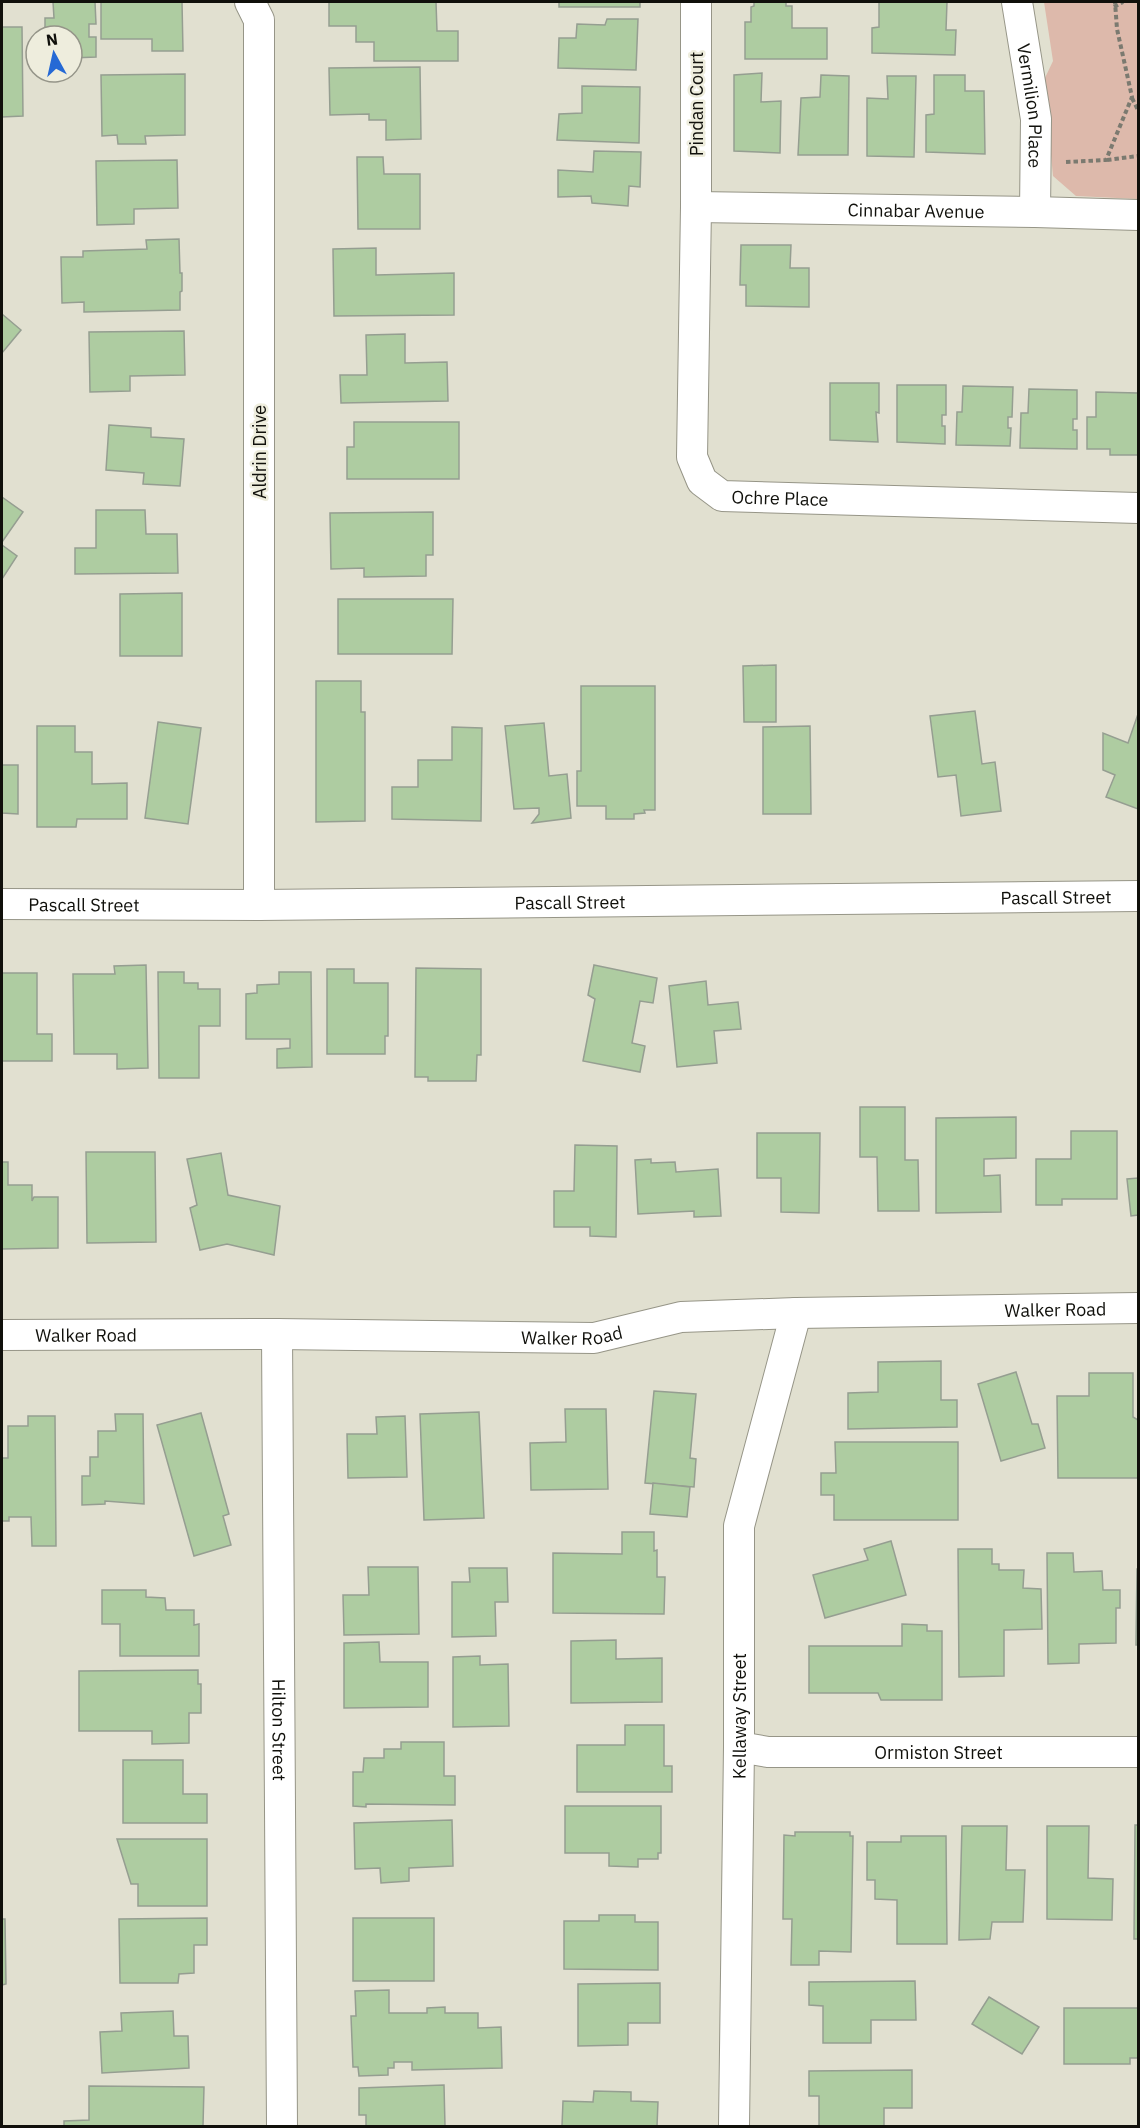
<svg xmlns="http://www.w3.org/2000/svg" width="1140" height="2128" viewBox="0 0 1140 2128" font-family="'IBM Plex Sans',sans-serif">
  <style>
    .green { fill: #ddb9ab }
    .building { fill: #aecca1; stroke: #959e91; stroke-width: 1.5 }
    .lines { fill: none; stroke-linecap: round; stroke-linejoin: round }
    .minor-casing { stroke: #969587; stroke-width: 32 }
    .path { stroke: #7b7a70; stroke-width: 4; stroke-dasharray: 4.5 3; stroke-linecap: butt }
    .minor { stroke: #fff; stroke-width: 30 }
    .labels { text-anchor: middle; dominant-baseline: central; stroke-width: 5; stroke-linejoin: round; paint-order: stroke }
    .street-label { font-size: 18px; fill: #10100b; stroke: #eeeddd }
  </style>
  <rect width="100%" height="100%" fill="#e1e0d0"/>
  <path class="green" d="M 1044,2 L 1138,2 L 1138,199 L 1076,196 L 1053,176 L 1044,80 L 1053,61 Z"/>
  <g class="building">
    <path d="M 53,2 L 95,2 L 96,24 L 89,24 L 89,37 L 96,37 L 96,57 L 72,58 L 72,36 L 45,36 L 45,18 L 54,18 Z"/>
    <path d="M 101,2 L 182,2 L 183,51 L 152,51 L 152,39 L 101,39 Z"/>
    <path d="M 329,2 L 436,2 L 437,31 L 458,31 L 458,61 L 374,61 L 374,42 L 356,42 L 356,26 L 329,26 Z"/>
    <rect x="559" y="2" width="81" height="5"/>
    <path d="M 754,2 L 786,2 L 786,6 L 792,6 L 792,28 L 827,28 L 827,59 L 745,59 L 745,22 L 751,22 L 751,7 L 754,6 Z"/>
    <path d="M 879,2 L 947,2 L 946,30 L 956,30 L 955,55 L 872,53 L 872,28 L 879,27 Z"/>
    <path d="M 607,19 L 638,19 L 636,70 L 558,68 L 559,38 L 576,38 L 577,24 L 605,25 Z"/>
    <path d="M 2,27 L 22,27 L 23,116 L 2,117 Z"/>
    <path d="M 420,67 L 421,139 L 386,140 L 386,120 L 369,120 L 369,114 L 330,115 L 329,68 Z"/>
    <path d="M 762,73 L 761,102 L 781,101 L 780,153 L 734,151 L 734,75 Z"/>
    <path d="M 185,74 L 185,135 L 145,136 L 146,144 L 118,144 L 117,135 L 102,136 L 101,75 Z"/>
    <path d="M 821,75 L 849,76 L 848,155 L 798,155 L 801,98 L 820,97 Z"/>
    <path d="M 934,75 L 965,75 L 965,91 L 984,91 L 985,154 L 926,152 L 926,115 L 934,114 Z"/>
    <path d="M 887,76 L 916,76 L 914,157 L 867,156 L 867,98 L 888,99 Z"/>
    <path d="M 582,86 L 640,87 L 639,143 L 557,140 L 559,114 L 582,113 Z"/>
    <path d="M 594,151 L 641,152 L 640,187 L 629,186 L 628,206 L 592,203 L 591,196 L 558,197 L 558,170 L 593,172 Z"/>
    <path d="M 357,157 L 383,157 L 384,174 L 420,174 L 420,229 L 358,229 Z"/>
    <path d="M 177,160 L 178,208 L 134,209 L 134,224 L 97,225 L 96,161 Z"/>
    <path d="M 179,239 L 180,273 L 182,273 L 182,291 L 180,292 L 180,310 L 84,312 L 84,302 L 62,303 L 61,257 L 83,257 L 83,251 L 147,249 L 146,240 Z"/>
    <path d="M 741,245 L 791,245 L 790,268 L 809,268 L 809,307 L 746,306 L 746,285 L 740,285 Z"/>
    <path d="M 376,248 L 376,275 L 454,273 L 454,315 L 334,316 L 333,249 Z"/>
    <path d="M 2,314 L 21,330 L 2,353 Z"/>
    <path d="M 184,331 L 185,375 L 130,376 L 130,391 L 90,392 L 89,332 Z"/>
    <path d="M 405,334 L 405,363 L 447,362 L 448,401 L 341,403 L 340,375 L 367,375 L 366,335 Z"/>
    <path d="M 830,383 L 879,383 L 879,413 L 876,412 L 878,442 L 830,440 Z"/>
    <path d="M 897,385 L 946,385 L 946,415 L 942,415 L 942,426 L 945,426 L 945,444 L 897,442 Z"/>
    <path d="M 963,386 L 1013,387 L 1012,417 L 1008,417 L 1008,428 L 1011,428 L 1010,446 L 956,445 L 957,412 L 962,412 Z"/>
    <path d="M 1029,389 L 1077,390 L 1077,419 L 1073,419 L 1073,430 L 1077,430 L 1077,449 L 1020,448 L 1021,413 L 1028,413 Z"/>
    <path d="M 1096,392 L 1138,393 L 1138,455 L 1110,455 L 1110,449 L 1087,449 L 1087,417 L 1096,417 Z"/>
    <path d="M 354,422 L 459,422 L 459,479 L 347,479 L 347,447 L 354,447 Z"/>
    <path d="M 109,425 L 151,428 L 151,437 L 184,439 L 180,486 L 143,484 L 144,473 L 106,470 Z"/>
    <path d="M 2,497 L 23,512 L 2,542 Z"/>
    <path d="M 96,510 L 145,510 L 146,534 L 177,534 L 178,573 L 75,574 L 75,548 L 96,548 Z"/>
    <path d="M 433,512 L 433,555 L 426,555 L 426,576 L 364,577 L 364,568 L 331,569 L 330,513 Z"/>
    <path d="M 2,545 L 17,556 L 2,579 Z"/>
    <path d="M 182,593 L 182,656 L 120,656 L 120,594 Z"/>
    <path d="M 338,599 L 453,599 L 452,654 L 338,654 Z"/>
    <path d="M 776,665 L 776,722 L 744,722 L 743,666 Z"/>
    <path d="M 316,681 L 361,681 L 361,712 L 365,712 L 365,821 L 316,822 Z"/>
    <path d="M 581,686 L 655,686 L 655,810 L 644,810 L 645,813 L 634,814 L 634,819 L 606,819 L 606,806 L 577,806 L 577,771 L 581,771 Z"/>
    <path d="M 975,711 L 982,764 L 995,762 L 1001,811 L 961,816 L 956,775 L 938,777 L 930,716 Z"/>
    <path d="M 1138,714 L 1138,809 L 1106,797 L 1115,775 L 1103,770 L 1103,733 L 1128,743 Z"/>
    <path d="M 158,722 L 201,728 L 188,824 L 145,818 Z"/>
    <path d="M 544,723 L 549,776 L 567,774 L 571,818 L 532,823 L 539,814 L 539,808 L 514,809 L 505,726 Z"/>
    <path d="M 37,726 L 75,726 L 75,752 L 92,752 L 92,784 L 127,783 L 127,819 L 77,819 L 76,827 L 37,827 Z"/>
    <path d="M 810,726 L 811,814 L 763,814 L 763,727 Z"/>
    <path d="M 452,727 L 482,728 L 481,821 L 392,819 L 392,787 L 418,787 L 418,760 L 452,760 Z"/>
    <path d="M 2,765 L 18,765 L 18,814 L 2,813 Z"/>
    <path d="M 146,965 L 148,1068 L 117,1069 L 117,1054 L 74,1054 L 73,974 L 115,974 L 114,966 Z"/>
    <path d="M 594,965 L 657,978 L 653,1003 L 640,1001 L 632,1043 L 645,1046 L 640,1072 L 583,1061 L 595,999 L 588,995 Z"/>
    <path d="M 416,968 L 481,969 L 481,1055 L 477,1055 L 476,1081 L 428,1081 L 428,1077 L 415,1077 Z"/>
    <path d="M 327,969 L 354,969 L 354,983 L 388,983 L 388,1036 L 385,1036 L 385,1054 L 327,1054 Z"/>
    <path d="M 158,972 L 184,972 L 184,983 L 198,983 L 198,989 L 220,989 L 220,1026 L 199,1026 L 199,1078 L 159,1078 Z"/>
    <path d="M 279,972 L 311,972 L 312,1067 L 277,1068 L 277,1049 L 290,1048 L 290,1039 L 246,1039 L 246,994 L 257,993 L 257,985 L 279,984 Z"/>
    <path d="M 2,973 L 37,973 L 37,1034 L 52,1034 L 52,1061 L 2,1061 Z"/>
    <path d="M 706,981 L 708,1005 L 738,1002 L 741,1029 L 714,1031 L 717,1063 L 677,1067 L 669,986 Z"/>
    <path d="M 860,1107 L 905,1107 L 905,1160 L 918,1160 L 919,1211 L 878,1211 L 877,1157 L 860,1157 Z"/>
    <path d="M 1016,1117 L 1016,1158 L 984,1159 L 984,1176 L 1000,1175 L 1001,1212 L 936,1213 L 936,1118 Z"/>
    <path d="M 1071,1131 L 1117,1131 L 1117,1199 L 1062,1199 L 1062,1205 L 1036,1205 L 1036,1159 L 1071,1159 Z"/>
    <path d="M 757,1133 L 820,1133 L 819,1213 L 781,1212 L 781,1178 L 757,1178 Z"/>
    <path d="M 575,1145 L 617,1146 L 616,1237 L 590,1236 L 590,1227 L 554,1227 L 554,1191 L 574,1191 Z"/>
    <path d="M 86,1152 L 155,1152 L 156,1242 L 87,1243 Z"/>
    <path d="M 221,1153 L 228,1195 L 280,1206 L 274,1255 L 227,1244 L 200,1250 L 190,1208 L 197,1205 L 187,1159 Z"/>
    <path d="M 651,1159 L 651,1163 L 675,1162 L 676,1172 L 718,1169 L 721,1216 L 694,1217 L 694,1211 L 638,1214 L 635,1160 Z"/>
    <path d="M 2,1162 L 8,1162 L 8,1185 L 32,1185 L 32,1201 L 34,1197 L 58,1197 L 58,1248 L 2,1249 Z"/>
    <path d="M 1138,1178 L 1138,1215 L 1131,1216 L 1127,1179 Z"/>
    <path d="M 941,1361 L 941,1400 L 957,1400 L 957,1427 L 848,1429 L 848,1393 L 878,1392 L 878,1362 Z"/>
    <path d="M 1016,1372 L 1032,1424 L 1038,1424 L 1045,1448 L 1001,1461 L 978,1384 Z"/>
    <path d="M 1089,1373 L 1133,1373 L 1133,1417 L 1138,1420 L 1138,1478 L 1058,1478 L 1057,1396 L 1089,1396 Z"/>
    <path d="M 654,1391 L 696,1394 L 690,1458 L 696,1459 L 694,1487 L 645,1483 Z"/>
    <path d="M 565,1409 L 606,1409 L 608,1489 L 531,1490 L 530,1443 L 566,1442 Z"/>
    <path d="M 479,1412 L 484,1518 L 424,1520 L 420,1414 Z"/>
    <path d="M 201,1413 L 229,1514 L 223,1516 L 231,1545 L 194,1556 L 157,1425 Z"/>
    <path d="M 115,1414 L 143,1414 L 144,1504 L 105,1501 L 105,1504 L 82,1505 L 82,1476 L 90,1476 L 90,1457 L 98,1457 L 98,1431 L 116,1431 Z"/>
    <path d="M 28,1416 L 55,1416 L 56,1546 L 32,1546 L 31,1517 L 9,1517 L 9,1521 L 2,1521 L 2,1458 L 8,1458 L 8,1426 L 28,1426 Z"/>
    <path d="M 405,1416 L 407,1477 L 348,1478 L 347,1434 L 377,1434 L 376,1417 Z"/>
    <path d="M 835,1442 L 958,1442 L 958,1520 L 834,1520 L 834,1495 L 821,1495 L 821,1473 L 836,1473 Z"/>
    <path d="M 653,1483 L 690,1487 L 687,1517 L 650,1514 Z"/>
    <path d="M 622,1532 L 654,1532 L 654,1551 L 657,1550 L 657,1577 L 665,1577 L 664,1614 L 553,1613 L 553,1553 L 622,1554 Z"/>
    <path d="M 891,1541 L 906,1595 L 825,1618 L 813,1575 L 868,1560 L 864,1549 Z"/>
    <path d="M 958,1549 L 992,1549 L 992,1564 L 999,1564 L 999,1570 L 1024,1570 L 1023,1588 L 1041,1589 L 1042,1629 L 1004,1630 L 1004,1676 L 959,1677 Z"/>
    <path d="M 1047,1553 L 1073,1553 L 1074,1572 L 1102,1571 L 1103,1590 L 1120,1590 L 1120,1608 L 1116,1608 L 1116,1643 L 1079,1644 L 1079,1663 L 1048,1664 Z"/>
    <path d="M 368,1567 L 418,1567 L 419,1634 L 344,1635 L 343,1595 L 369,1595 Z"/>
    <path d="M 469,1568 L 507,1568 L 508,1602 L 495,1602 L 496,1636 L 452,1637 L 452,1582 L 470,1582 Z"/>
    <path d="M 1137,1569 L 1138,1569 L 1138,1645 L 1136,1645 Z"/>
    <path d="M 102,1590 L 146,1590 L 146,1597 L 165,1598 L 166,1610 L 194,1610 L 194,1625 L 199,1624 L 199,1656 L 120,1656 L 120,1624 L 102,1624 Z"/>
    <path d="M 902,1624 L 927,1625 L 927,1631 L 942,1631 L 942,1700 L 881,1700 L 878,1693 L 809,1693 L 809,1646 L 902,1646 Z"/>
    <path d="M 616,1640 L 616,1659 L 662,1658 L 662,1702 L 571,1703 L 571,1641 Z"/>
    <path d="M 379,1642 L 380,1662 L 428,1662 L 428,1707 L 344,1708 L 344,1643 Z"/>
    <path d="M 480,1656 L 480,1665 L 508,1664 L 509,1726 L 453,1727 L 453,1657 Z"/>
    <path d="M 198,1670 L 198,1684 L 201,1684 L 201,1713 L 189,1713 L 189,1743 L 152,1744 L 152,1731 L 79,1731 L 79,1671 Z"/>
    <path d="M 625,1725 L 664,1725 L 664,1766 L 672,1766 L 672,1792 L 577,1792 L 577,1745 L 625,1745 Z"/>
    <path d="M 401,1742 L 444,1742 L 444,1776 L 455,1776 L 455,1805 L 366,1804 L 366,1807 L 353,1806 L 353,1772 L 363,1772 L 364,1758 L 384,1758 L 384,1749 L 401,1749 Z"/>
    <path d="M 123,1760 L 183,1760 L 183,1794 L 207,1794 L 207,1823 L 123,1823 Z"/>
    <path d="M 565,1806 L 661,1806 L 661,1853 L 658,1853 L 658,1859 L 638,1859 L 638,1867 L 609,1866 L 609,1853 L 565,1853 Z"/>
    <path d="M 452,1820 L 453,1866 L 409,1868 L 409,1881 L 381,1883 L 380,1868 L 355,1869 L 354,1823 Z"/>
    <path d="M 1135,1825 L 1138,1825 L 1138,1939 L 1134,1939 Z"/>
    <path d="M 962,1826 L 1007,1826 L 1006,1870 L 1025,1870 L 1023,1922 L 992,1922 L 990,1939 L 959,1940 Z"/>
    <path d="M 1047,1826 L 1089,1826 L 1088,1878 L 1113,1879 L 1112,1920 L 1047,1919 Z"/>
    <path d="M 795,1832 L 850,1832 L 850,1836 L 853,1836 L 851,1952 L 819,1951 L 819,1965 L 791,1965 L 792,1919 L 783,1919 L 784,1835 L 795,1836 Z"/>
    <path d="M 901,1836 L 946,1836 L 947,1944 L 897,1944 L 897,1900 L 875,1899 L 875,1880 L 867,1880 L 867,1842 L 901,1842 Z"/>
    <path d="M 117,1839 L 207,1839 L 207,1906 L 138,1906 L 138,1884 L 131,1884 Z"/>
    <path d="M 599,1915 L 635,1915 L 635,1922 L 658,1922 L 658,1970 L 564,1969 L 564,1921 L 599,1921 Z"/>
    <path d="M 207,1918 L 207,1945 L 194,1945 L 194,1973 L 179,1974 L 178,1983 L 120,1983 L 119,1919 Z"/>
    <rect x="353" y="1918" width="81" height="63"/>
    <path d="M 2,1919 L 5,1919 L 6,1984 L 2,1985 Z"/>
    <path d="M 915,1981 L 916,2020 L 871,2020 L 871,2043 L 823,2043 L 823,2006 L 809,2005 L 809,1982 Z"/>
    <path d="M 660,1983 L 660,2023 L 628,2023 L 628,2045 L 578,2046 L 578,1984 Z"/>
    <path d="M 389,1990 L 389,2013 L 427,2013 L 427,2008 L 445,2007 L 445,2013 L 478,2013 L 478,2028 L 501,2027 L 502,2068 L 412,2070 L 412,2062 L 394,2062 L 394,2068 L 388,2068 L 388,2075 L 359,2076 L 358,2067 L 353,2067 L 351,2016 L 356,2016 L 355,1991 Z"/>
    <path d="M 989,1997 L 1039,2027 L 1022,2054 L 972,2024 Z"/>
    <path d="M 1064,2008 L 1138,2008 L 1138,2058 L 1130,2058 L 1130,2064 L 1064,2064 Z"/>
    <path d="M 173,2011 L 174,2036 L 188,2036 L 189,2068 L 102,2073 L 100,2032 L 122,2031 L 121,2013 Z"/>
    <path d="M 912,2070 L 912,2108 L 884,2108 L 884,2126 L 911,2126 L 819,2126 L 819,2096 L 809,2096 L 809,2071 Z"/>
    <path d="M 444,2085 L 445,2126 L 366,2126 L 366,2115 L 359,2115 L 359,2088 Z"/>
    <path d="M 89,2086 L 204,2087 L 203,2126 L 64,2126 L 64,2121 L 89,2120 Z"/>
    <path d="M 594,2091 L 631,2092 L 631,2101 L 658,2102 L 657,2126 L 562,2126 L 563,2101 L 593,2102 Z"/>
  </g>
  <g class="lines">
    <g class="minor-casing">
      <g id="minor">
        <path d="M 250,2 L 259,20 L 259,905"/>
        <path id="s1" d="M 696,2 L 696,207 L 692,457 L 702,481 L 722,496 L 1138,508"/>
        <path id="s2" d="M 1017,2 L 1036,119 L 1035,212"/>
        <path id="s3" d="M 696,207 L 1035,212 L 1138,215"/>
        <path id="s4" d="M 2,904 L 259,905 L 1138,896"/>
        <path id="s5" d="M 277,1334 L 282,2126"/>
        <path id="s6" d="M 2,1335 L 277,1334 L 594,1338 L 681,1317 L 796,1313 L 1138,1308"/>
        <path id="s7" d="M 739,1747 L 768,1752 L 1138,1752"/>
        <path id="s8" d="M 734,2126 L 739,1747 L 739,1526 L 796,1313"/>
      </g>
    </g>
    <g class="path">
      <path d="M 1114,7 L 1123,2"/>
      <path d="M 1132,98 L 1138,110"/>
      <path d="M 1107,160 L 1138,156"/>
      <path d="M 1066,162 L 1106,160 L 1132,97 L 1117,29 L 1115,2"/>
    </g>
    <use href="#minor" class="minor"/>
  </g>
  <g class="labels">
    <g class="street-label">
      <text transform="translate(696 104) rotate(-90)">Pindan Court</text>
      <text stroke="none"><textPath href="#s2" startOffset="105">Vermilion Place</textPath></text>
      <text stroke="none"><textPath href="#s3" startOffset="220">Cinnabar Avenue</textPath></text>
      <text transform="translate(259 452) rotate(-90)">Aldrin Drive</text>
      <text stroke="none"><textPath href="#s1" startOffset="564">Ochre Place</textPath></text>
      <text stroke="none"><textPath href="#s4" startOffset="1054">Pascall Street</textPath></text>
      <text stroke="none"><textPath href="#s4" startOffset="568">Pascall Street</textPath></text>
      <text stroke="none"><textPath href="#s4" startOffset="82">Pascall Street</textPath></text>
      <text stroke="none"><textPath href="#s6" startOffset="1056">Walker Road</textPath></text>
      <text stroke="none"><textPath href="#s6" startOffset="570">Walker Road</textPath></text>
      <text stroke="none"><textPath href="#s6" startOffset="84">Walker Road</textPath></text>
      <text stroke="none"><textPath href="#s8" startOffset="410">Kellaway Street</textPath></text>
      <text stroke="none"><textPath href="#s5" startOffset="396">Hilton Street</textPath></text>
      <text stroke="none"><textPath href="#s7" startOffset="200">Ormiston Street</textPath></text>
    </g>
  </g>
  <rect width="1140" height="2128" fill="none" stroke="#10100b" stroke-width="6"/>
  <g transform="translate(54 54) rotate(352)"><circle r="28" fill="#eeeddd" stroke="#959589" stroke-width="1.5"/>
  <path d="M0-4.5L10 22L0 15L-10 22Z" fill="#2569d5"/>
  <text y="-9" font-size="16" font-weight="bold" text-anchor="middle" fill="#10100b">N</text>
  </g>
</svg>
